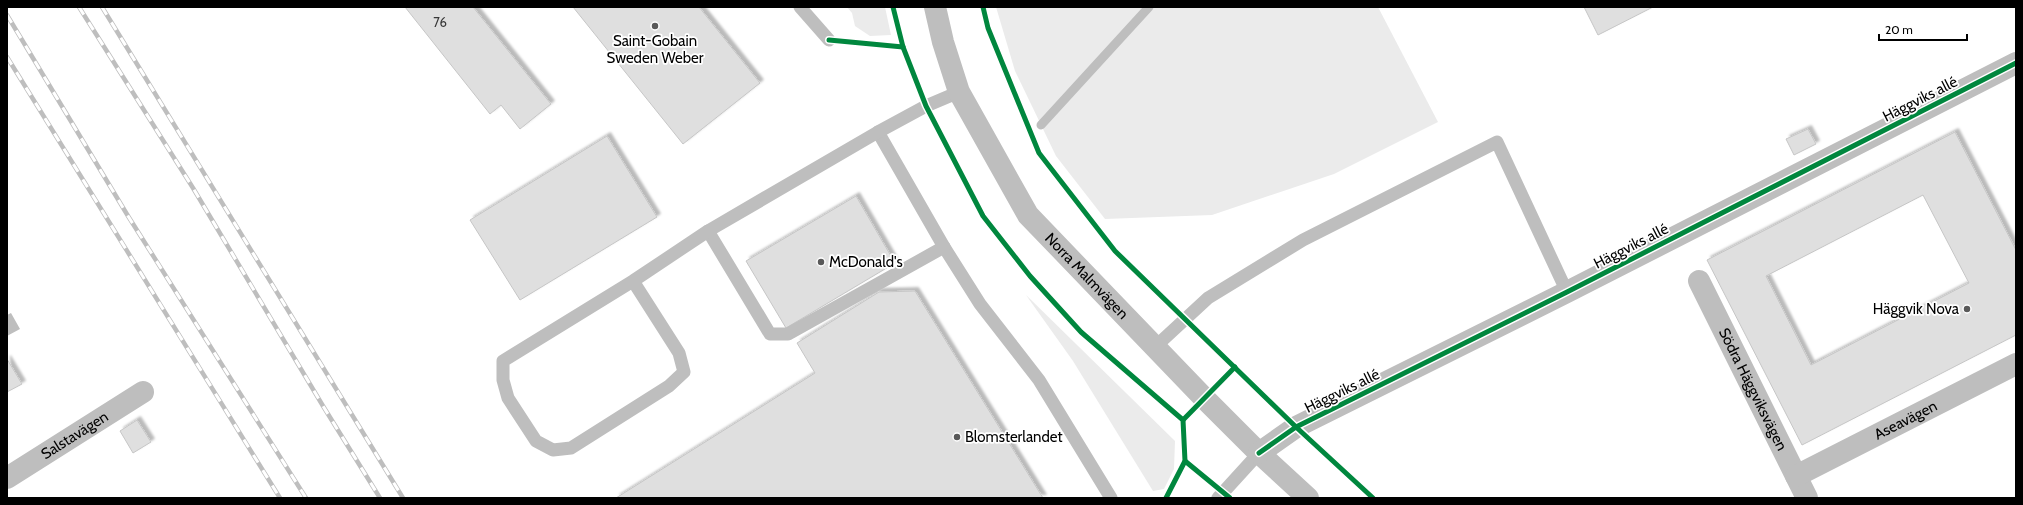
<svg xmlns="http://www.w3.org/2000/svg" width="2023" height="505" viewBox="0 0 2023 505" font-family="Cabin,sans-serif">
  <style>
    .green { fill: #ebebeb }
    .water { fill: #bebebe }
    .lines { fill: none; stroke-linecap: round; stroke-linejoin: round }
    .stream { stroke: #bebebe; stroke-width: 9 }
    .building { fill: #dfdfdf; stroke: #c6c6c6; fill-rule: evenodd; filter: url(#shadow) }
    .lane { stroke: #bebebe; stroke-width: 13 }
    .street { stroke: #bebebe; stroke-width: 22 }
    .rail-casing { stroke: #bebebe; stroke-width: 4.5 }
    .rail { stroke: #fff; stroke-width: 3; stroke-dasharray: 9; stroke-linecap: butt }
    .cycleway-casing { stroke: #fff; stroke-width: 8 }
    .cycleway { stroke: #00873e; stroke-width: 5 }
    .poi-dot { fill: #595959; stroke: #fff; stroke-width: 1.5 }
    .labels { text-anchor: middle; dominant-baseline: central; stroke-width: 3.5; stroke-linejoin: round; paint-order: stroke }
    .number-label { font-size: 13px; fill: #383838 }
    .poi-label { font-size: 15px; fill: #000; stroke: #fff; text-anchor: start }
    .street-label { font-size: 15px; fill: #000; stroke: #fff }
  </style>
  <defs>
    <filter id="shadow"><feDropShadow dx="3.5" dy="-3.5" stdDeviation="1" flood-color="#0004"/></filter>
  </defs>
  <rect width="100%" height="100%" fill="#fff"/>
  <g class="green">
    <path d="M 847,7 L 885,7 L 891,35 L 870,36 L 855,26 L 852,13 Z"/>
    <path d="M 996,7 L 1378,7 L 1438,122 L 1334,174 L 1212,215 L 1105,219 L 1056,156 L 1015,71 Z"/>
    <path d="M 1026,295 L 1175,441 L 1174,469 L 1164,489 L 1153,491 L 1073,361 Z"/>
  </g>
  <path class="water" d="M 11,313 L 20,329 L 7,336 L 7,315 Z"/>
  <g class="lines">
    <path class="stream" d="M 1041,125 L 1149,7"/>
  </g>
  <g class="building">
    <path d="M 405,7 L 473,7 L 551,104 L 520,129 L 501,105 L 490,114 Z"/>
    <path d="M 573,7 L 699,7 L 760,83 L 683,144 Z"/>
    <path d="M 1584,7 L 1653,7 L 1598,35 Z"/>
    <path d="M 1808,129 L 1816,144 L 1794,155 L 1786,139 Z"/>
    <path d="M 1955,132 L 2016,250 L 2016,335 L 1802,445 L 1707,260 ZM 1923,195 L 1969,283 L 1811,365 L 1766,276 Z"/>
    <path d="M 607,136 L 657,217 L 520,300 L 470,220 Z"/>
    <path d="M 856,196 L 895,263 L 786,328 L 746,261 Z"/>
    <path d="M 915,291 L 1043,498 L 616,498 L 815,373 L 797,343 L 879,292 Z"/>
    <path d="M 7,359 L 22,384 L 7,392 Z"/>
    <path d="M 137,420 L 151,442 L 133,453 L 120,431 Z"/>
  </g>
  <g class="lines">
    <g class="lane">
      <path d="M 800,7 L 829,40"/>
      <path d="M 878,132 L 944,247 L 980,304 L 1039,380 L 1111,498"/>
      <path d="M 708,231 L 770,334 L 788,334 L 944,247"/>
      <path d="M 633,281 L 679,353 L 684,372 L 669,386 L 571,448 L 553,450 L 536,441 L 508,398 L 503,380 L 503,361 L 633,281 L 708,231 L 878,132 L 926,106 L 959,92"/>
      <path d="M 1155,347 L 1208,298 L 1303,240 L 1497,142 L 1567,292"/>
      <path d="M 1218,498 L 1259,453"/>
    </g>
    <g class="street">
      <path id="s1" d="M 935,7 L 943,42 L 959,92 L 1028,215 L 1204,398 L 1259,453 L 1308,498"/>
      <path id="s2" d="M 1699,281 L 1807,498"/>
      <path d="M 1259,453 L 1296,427 L 1567,292 L 2016,63"/>
      <path id="s3" d="M 1796,476 L 2016,364"/>
      <path id="s4" d="M 7,478 L 143,392"/>
    </g>
    <g class="rail-casing">
      <g id="rail">
        <path d="M 79,7 L 193,188 L 323,406 L 380,498"/>
        <path d="M 102,7 L 403,498"/>
        <path d="M 7,15 L 128,216 L 306,498"/>
        <path d="M 7,57 L 280,498"/>
      </g>
    </g>
    <use href="#rail" class="rail"/>
    <g class="cycleway-casing">
      <g id="cycleway">
        <path d="M 893,7 L 903,47 L 926,106 L 983,216 L 1030,276 L 1081,332 L 1183,420 L 1185,461 L 1166,498"/>
        <path d="M 983,7 L 988,28 L 1039,153 L 1115,251 L 1296,427 L 1373,498"/>
        <path d="M 829,40 L 903,47"/>
        <path d="M 1183,420 L 1235,367"/>
        <path d="M 1259,453 L 1296,427 L 1567,292 L 2016,63"/>
        <path d="M 1185,461 L 1230,498"/>
      </g>
    </g>
    <use href="#cycleway" class="cycleway"/>
  </g>
  <g class="poi-dot">
    <circle cx="655" cy="26" r="4"/>
    <circle cx="821" cy="262" r="4"/>
    <circle cx="1967" cy="309" r="4"/>
    <circle cx="957" cy="437" r="4"/>
  </g>
  <g class="labels">
    <g class="number-label">
      <text x="440" y="22">76</text>
    </g>
    <g class="poi-label">
      <text x="655" y="41" text-anchor="middle">Saint-Gobain<tspan x="655" dy="17">Sweden Weber</tspan></text>
      <text x="829" y="262">McDonald's</text>
      <text x="1959" y="309" text-anchor="end">Häggvik Nova</text>
      <text x="965" y="437">Blomsterlandet</text>
    </g>
    <g class="street-label">
      <text transform="translate(1920 99) rotate(-27)">Häggviks allé</text>
      <text transform="translate(1631 246) rotate(-27)">Häggviks allé</text>
      <text stroke="none"><textPath href="#s1" startOffset="314">Norra Malmvägen</textPath></text>
      <text stroke="none"><textPath href="#s2" startOffset="121">Södra Häggviksvägen</textPath></text>
      <text transform="translate(1342 391) rotate(-26)">Häggviks allé</text>
      <text stroke="none"><textPath href="#s3" startOffset="123">Aseavägen</textPath></text>
      <text stroke="none"><textPath href="#s4" startOffset="80">Salstavägen</textPath></text>
    </g>
  </g>
  <rect width="2023" height="505" fill="none" stroke="#000000" stroke-width="16"/>
  <path d="M1879 34v6h88v-6" fill="none" stroke="#000000" stroke-width="2"/>
  <text x="1885" y="34" font-size="12" fill="#000000" stroke="#ffffff" stroke-width="3" paint-order="stroke">20 m</text>
</svg>
